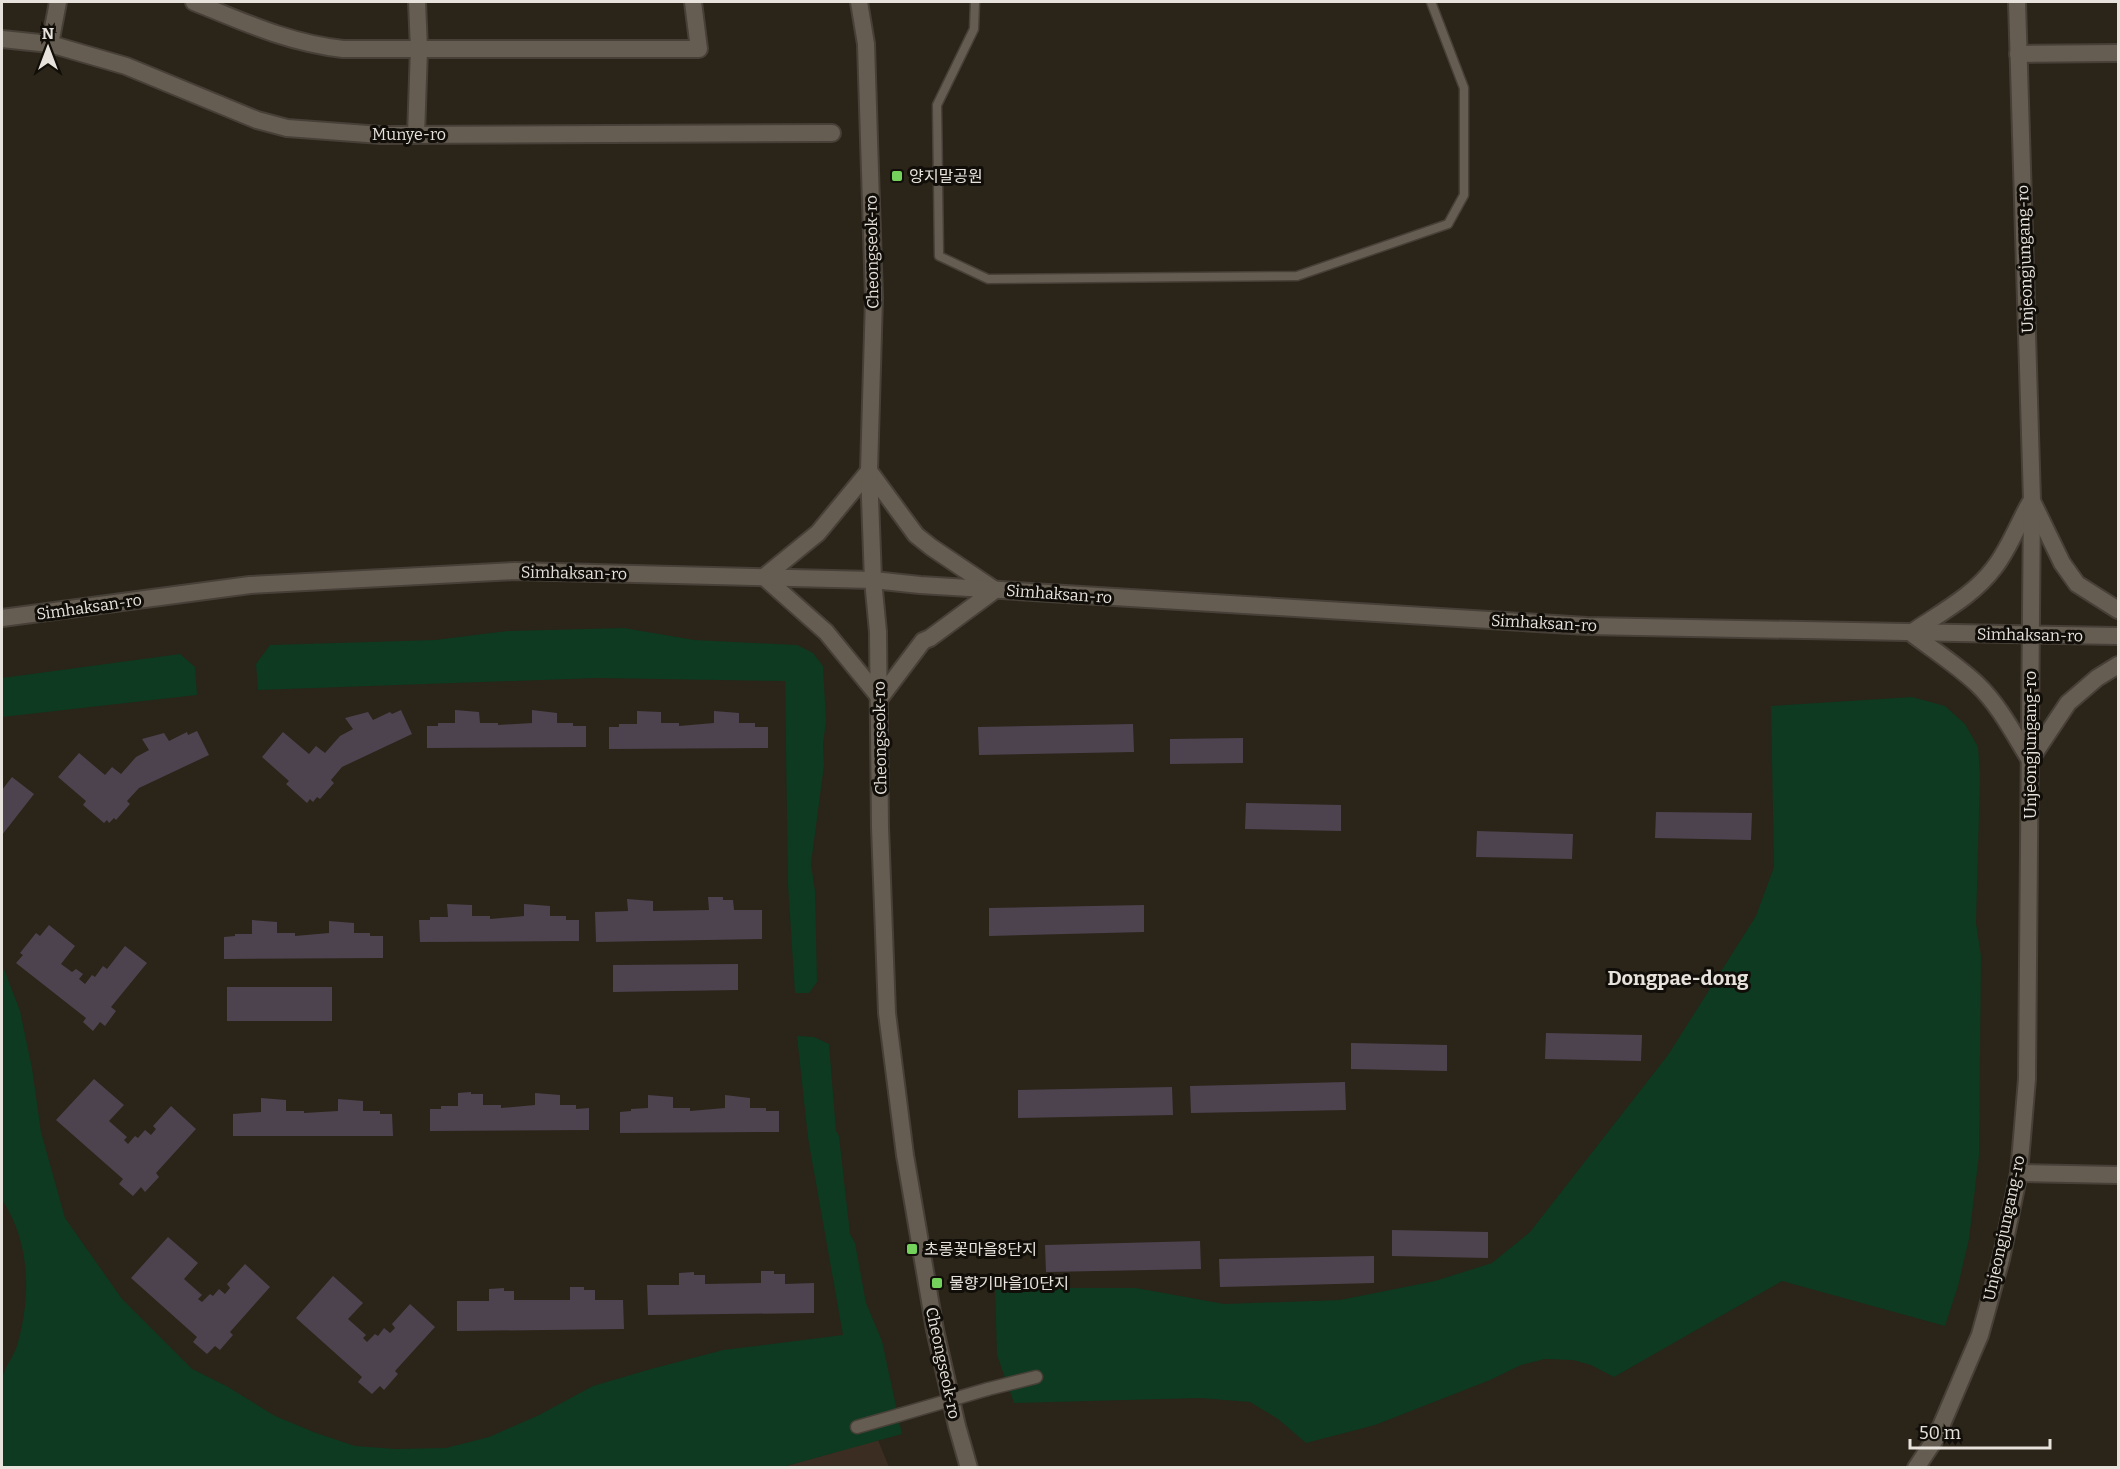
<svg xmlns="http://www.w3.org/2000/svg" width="2120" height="1469" viewBox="0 0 2120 1469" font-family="Bitter,'Noto Sans KR',serif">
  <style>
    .commercial { fill: #3b2d21 }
    .green { fill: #0d3a21 }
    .building { fill: #4c434f }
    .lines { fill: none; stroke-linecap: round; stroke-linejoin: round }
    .service-casing { stroke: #474038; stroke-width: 11 }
    .pedestrian-casing { stroke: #474038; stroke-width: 15 }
    .minor-casing { stroke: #474038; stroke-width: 20 }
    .tertiary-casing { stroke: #474038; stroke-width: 20 }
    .secondary-casing { stroke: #474038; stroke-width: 20 }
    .service { stroke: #655d51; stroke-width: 8 }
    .pedestrian { stroke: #655d51; stroke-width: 12 }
    .minor { stroke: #655d51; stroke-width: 16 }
    .tertiary { stroke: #655d51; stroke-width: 16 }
    .secondary { stroke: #655d51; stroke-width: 16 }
    .pedestrian-bridge-casing { stroke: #474038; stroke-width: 15; stroke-linecap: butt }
    .pedestrian-bridge { stroke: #655d51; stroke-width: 12 }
    .poi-dot { fill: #74d25c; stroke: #110e09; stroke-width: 2 }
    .labels { text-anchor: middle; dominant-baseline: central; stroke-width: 6; stroke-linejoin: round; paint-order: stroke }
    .street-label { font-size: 16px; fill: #e7e2db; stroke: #110e09 }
    .poi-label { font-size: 16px; fill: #e7e2db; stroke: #110e09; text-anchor: start }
    .quarter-label { font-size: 20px; font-weight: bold; fill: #e7e2db; stroke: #110e09 }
  </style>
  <rect width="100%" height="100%" fill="#2b2419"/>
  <path class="commercial" d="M 878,1440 L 889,1467 L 779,1468 Z"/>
  <g class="green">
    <path d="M 624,628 L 694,640 L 797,645 L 813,653 L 823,666 L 826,721 L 823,744 L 824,765 L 811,864 L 815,891 L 817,982 L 809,993 L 795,993 L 788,885 L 785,681 L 597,678 L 258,690 L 256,664 L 270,645 L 435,640 L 507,631 Z"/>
    <path d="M 180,654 L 195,667 L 197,695 L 2,717 L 2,678 Z"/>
    <path d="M 1912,697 L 1945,706 L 1965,724 L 1978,747 L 1980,776 L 1976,923 L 1981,956 L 1979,1155 L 1969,1239 L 1958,1286 L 1945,1326 L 1782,1281 L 1614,1377 L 1591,1365 L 1573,1360 L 1545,1359 L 1521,1365 L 1490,1380 L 1375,1425 L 1306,1443 L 1278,1419 L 1250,1402 L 1200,1398 L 1014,1403 L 997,1355 L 995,1288 L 1136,1288 L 1224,1304 L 1340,1300 L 1435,1281 L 1492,1263 L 1530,1232 L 1668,1055 L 1756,916 L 1774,867 L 1771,706 Z"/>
    <path d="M 2,964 L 20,1011 L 32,1068 L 41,1132 L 65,1218 L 122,1299 L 192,1369 L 228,1387 L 275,1416 L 316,1433 L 355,1446 L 396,1449 L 446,1448 L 489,1437 L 539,1415 L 593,1386 L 651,1369 L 723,1350 L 843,1335 L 808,1138 L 797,1036 L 814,1037 L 829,1044 L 836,1131 L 839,1136 L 850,1234 L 855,1243 L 866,1303 L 882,1341 L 902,1434 L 779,1468 L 2,1467 C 2,1447 2,1427 2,1407 C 2,1399 0,1388 2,1380 C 4,1368 13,1357 17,1346 C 31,1298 31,1243 2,1200 Z"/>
  </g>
  <g class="building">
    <path d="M 401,710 L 412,734 L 342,767 L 331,780 L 334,783 L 320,799 L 317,797 L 313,802 L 310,799 L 307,803 L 286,784 L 289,781 L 262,757 L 283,732 L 309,754 L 316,746 L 325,753 L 340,736 L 353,729 L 345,718 L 368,712 L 373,720 L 390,712 L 392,714 Z"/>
    <path d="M 455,710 L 479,712 L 480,723 L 498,723 L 498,725 L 532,723 L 532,710 L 557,713 L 557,723 L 573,723 L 573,726 L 586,726 L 586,747 L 427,748 L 427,726 L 438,726 L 438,723 L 455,723 Z"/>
    <path d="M 637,711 L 661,712 L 661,723 L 679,723 L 679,726 L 714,723 L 714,711 L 739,713 L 739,723 L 755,723 L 755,727 L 768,727 L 768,748 L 609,749 L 609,727 L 619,727 L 619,724 L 637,724 Z"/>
    <path d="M 1133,724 L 1134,752 L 979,755 L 978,727 Z"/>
    <path d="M 197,731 L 209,755 L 139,788 L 127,801 L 130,804 L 116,820 L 114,818 L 109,823 L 107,820 L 104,823 L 83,805 L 86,801 L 58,777 L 79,753 L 105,775 L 112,767 L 121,774 L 136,757 L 149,750 L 142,739 L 164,733 L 169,741 L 187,732 L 188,735 Z"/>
    <path d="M 1243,738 L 1243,763 L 1170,764 L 1170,739 Z"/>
    <path d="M 12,777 L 34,794 L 2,835 L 2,790 Z"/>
    <path d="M 1246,803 L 1341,805 L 1341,831 L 1245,829 Z"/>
    <path d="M 1656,812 L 1752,813 L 1751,840 L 1655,838 Z"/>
    <path d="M 1477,831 L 1573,834 L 1572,859 L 1476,857 Z"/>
    <path d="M 708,897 L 723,897 L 723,900 L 733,900 L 734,910 L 762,910 L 762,939 L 596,942 L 595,912 L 628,911 L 627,899 L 653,901 L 653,911 L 709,910 Z"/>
    <path d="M 447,904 L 472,905 L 472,916 L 490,916 L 490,919 L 524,916 L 524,904 L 550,906 L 550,916 L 566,916 L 566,920 L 579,920 L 579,941 L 420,942 L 419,920 L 430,920 L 430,917 L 448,917 Z"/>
    <path d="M 1144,905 L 1144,932 L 989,936 L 989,908 Z"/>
    <path d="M 252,920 L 277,922 L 277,933 L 295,933 L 295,936 L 329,933 L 329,921 L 354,923 L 354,933 L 370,933 L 370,936 L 383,936 L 383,958 L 224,959 L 224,937 L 235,936 L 235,934 L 252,934 Z"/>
    <path d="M 49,925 L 75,946 L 61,964 L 72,972 L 76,969 L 83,974 L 79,979 L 85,984 L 92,975 L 95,977 L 103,966 L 107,969 L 125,946 L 147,963 L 111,1007 L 116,1011 L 105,1026 L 100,1022 L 93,1031 L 83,1022 L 86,1018 L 16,963 L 23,955 L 20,953 L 36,933 L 40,936 Z"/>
    <path d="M 738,964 L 738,990 L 613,992 L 613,965 Z"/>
    <rect x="227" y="987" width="105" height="34"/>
    <path d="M 1546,1033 L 1642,1035 L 1641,1061 L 1545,1059 Z"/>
    <path d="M 1351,1043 L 1447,1045 L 1447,1071 L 1351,1069 Z"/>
    <path d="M 94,1079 L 124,1105 L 109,1121 L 127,1137 L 124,1140 L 128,1144 L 135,1136 L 138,1138 L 145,1130 L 151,1135 L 156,1129 L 153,1126 L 171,1106 L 196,1129 L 156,1173 L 159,1177 L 145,1192 L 141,1187 L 133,1196 L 119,1184 L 123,1179 L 56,1120 Z"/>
    <path d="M 1345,1082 L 1346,1110 L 1191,1113 L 1190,1086 Z"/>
    <path d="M 1172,1087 L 1173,1115 L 1018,1118 L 1018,1090 Z"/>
    <path d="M 471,1092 L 471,1094 L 483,1094 L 483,1105 L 501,1105 L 501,1108 L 535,1105 L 535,1093 L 560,1095 L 560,1105 L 576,1105 L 576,1109 L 589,1108 L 589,1130 L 430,1131 L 430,1109 L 441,1109 L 441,1106 L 458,1106 L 458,1093 Z"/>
    <path d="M 648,1095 L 673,1097 L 673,1108 L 690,1108 L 690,1111 L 725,1108 L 725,1095 L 750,1098 L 750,1108 L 766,1108 L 766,1111 L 779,1111 L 779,1132 L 620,1133 L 620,1112 L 631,1111 L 631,1109 L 648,1108 Z"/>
    <path d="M 261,1098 L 286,1100 L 286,1111 L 304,1111 L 304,1113 L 338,1111 L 338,1099 L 363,1101 L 363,1111 L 380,1111 L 380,1114 L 392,1114 L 393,1136 L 233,1136 L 233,1114 L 261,1112 Z"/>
    <path d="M 1392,1230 L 1488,1232 L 1488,1258 L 1392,1256 Z"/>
    <path d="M 168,1237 L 198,1263 L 184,1279 L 202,1295 L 198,1299 L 202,1302 L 210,1294 L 213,1296 L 219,1289 L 225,1294 L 230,1288 L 227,1284 L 245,1264 L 270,1287 L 230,1332 L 233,1335 L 220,1350 L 215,1346 L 207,1354 L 193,1342 L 197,1337 L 131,1278 Z"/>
    <path d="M 1200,1241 L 1201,1269 L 1046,1272 L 1045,1245 Z"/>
    <path d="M 1374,1256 L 1374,1283 L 1220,1287 L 1219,1259 Z"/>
    <path d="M 761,1271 L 774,1271 L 774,1274 L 785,1274 L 785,1284 L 814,1283 L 814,1313 L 648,1315 L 647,1285 L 679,1285 L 679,1273 L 694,1272 L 694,1275 L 705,1275 L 705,1284 L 761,1283 Z"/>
    <path d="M 333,1276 L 363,1303 L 348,1319 L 366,1335 L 363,1338 L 367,1342 L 375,1334 L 378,1336 L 384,1328 L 390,1333 L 395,1328 L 392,1324 L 410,1304 L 435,1327 L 395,1371 L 398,1374 L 384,1390 L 380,1386 L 372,1394 L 358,1382 L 362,1377 L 296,1318 Z"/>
    <path d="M 570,1287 L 584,1287 L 584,1290 L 595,1290 L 595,1300 L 623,1300 L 624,1329 L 457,1331 L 457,1301 L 489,1301 L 489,1289 L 504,1288 L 504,1291 L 514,1291 L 514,1300 L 570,1300 Z"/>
  </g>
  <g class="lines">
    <g class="service-casing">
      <path id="service" d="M 975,2 L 974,29 L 937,105 L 939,256 L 988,279 L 1297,276 L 1448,224 L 1464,195 L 1464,88 L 1431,2"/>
    </g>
    <g class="pedestrian-casing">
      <g id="pedestrian">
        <path d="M 988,1389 L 1036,1377"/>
        <path d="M 857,1427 L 899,1415"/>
      </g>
    </g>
    <g class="minor-casing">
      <g id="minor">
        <path d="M 194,2 C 244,22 288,43 343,49 L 699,49 L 693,2"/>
        <path d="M 50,44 L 58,2"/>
        <path d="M 416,135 L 419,49 L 417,2"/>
      </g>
    </g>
    <g class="tertiary-casing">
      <g id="tertiary">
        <path d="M 2,39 L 50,44 L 126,66 L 257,120 L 287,128 L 381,135 L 832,133"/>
        <path d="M 2018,54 L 2118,53"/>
        <path d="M 869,471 L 916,535 L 931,547 L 995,590 L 930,638 L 923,641 L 880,698 L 826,632 L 764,577 L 818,533 Z"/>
        <path d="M 2030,503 C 2018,524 2009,549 1994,568 C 1973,596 1940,613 1911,633 C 1932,649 1957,665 1977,684 C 1999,705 2014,734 2030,760 L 2068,703 L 2097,678 L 2118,665"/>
        <path d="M 2033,503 L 2062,563 L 2077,584 L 2118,610"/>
        <path d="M 2,618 L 250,585 L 515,571 L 873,580 L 920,585 L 1587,626 L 2118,636"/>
        <path d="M 2019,1173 L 2118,1175"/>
        <path d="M 1916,1468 L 1936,1438 L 1980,1335 L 2001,1259 L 2019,1173 L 2027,1079 L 2032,500 L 2017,2"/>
      </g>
    </g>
    <g class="secondary-casing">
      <path id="secondary" d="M 859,2 L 866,44 L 874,298 L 869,471 L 873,580 L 878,632 L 880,827 L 887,1013 L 905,1155 L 935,1330 L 957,1426 L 969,1468"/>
    </g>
    <use href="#service" class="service"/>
    <use href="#pedestrian" class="pedestrian"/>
    <use href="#minor" class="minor"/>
    <use href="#tertiary" class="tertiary"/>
    <use href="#secondary" class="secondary"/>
    <g class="pedestrian-bridge-casing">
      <path id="pedestrian-bridge" d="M 899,1415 L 988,1389"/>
    </g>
    <use href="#pedestrian-bridge" class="pedestrian-bridge"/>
  </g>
  <g class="poi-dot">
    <rect x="891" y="170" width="12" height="12" rx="3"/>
    <rect x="906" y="1243" width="12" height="12" rx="3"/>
    <rect x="931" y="1277" width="12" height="12" rx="3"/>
  </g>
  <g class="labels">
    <g class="street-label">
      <text x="409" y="134">Munye-ro</text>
      <text transform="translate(872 252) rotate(-91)">Cheongseok-ro</text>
      <text transform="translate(2025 259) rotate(-92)">Unjeongjungang-ro</text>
      <text transform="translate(574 573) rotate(1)">Simhaksan-ro</text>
      <text transform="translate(1059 594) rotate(4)">Simhaksan-ro</text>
      <text transform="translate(89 607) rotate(-8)">Simhaksan-ro</text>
      <text transform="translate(1544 623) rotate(3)">Simhaksan-ro</text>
      <text transform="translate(2030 635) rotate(1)">Simhaksan-ro</text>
      <text transform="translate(880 738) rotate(-91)">Cheongseok-ro</text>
      <text transform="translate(2030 745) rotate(-90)">Unjeongjungang-ro</text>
      <text transform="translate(2004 1228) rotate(-78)">Unjeongjungang-ro</text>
      <text transform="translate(943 1363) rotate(78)">Cheongseok-ro</text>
    </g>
    <g class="poi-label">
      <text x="909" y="176">양지말공원</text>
      <text x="924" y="1249">초롱꽃마을8단지</text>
      <text x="949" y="1283">물향기마을10단지</text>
    </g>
    <g class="quarter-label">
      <text x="1678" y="978">Dongpae-dong</text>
    </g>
  </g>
  <rect width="2120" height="1469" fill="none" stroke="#e7e2db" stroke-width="6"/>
  <g transform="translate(48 48)" stroke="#110e09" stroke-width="4.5" paint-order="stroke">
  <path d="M0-4.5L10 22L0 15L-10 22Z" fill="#e7e2db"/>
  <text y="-9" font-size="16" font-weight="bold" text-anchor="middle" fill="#e7e2db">N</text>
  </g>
  <path d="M1910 1439v9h140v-9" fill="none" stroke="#e7e2db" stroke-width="3"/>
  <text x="1919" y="1439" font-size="18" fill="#e7e2db" stroke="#110e09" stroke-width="4.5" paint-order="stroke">50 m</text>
</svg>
